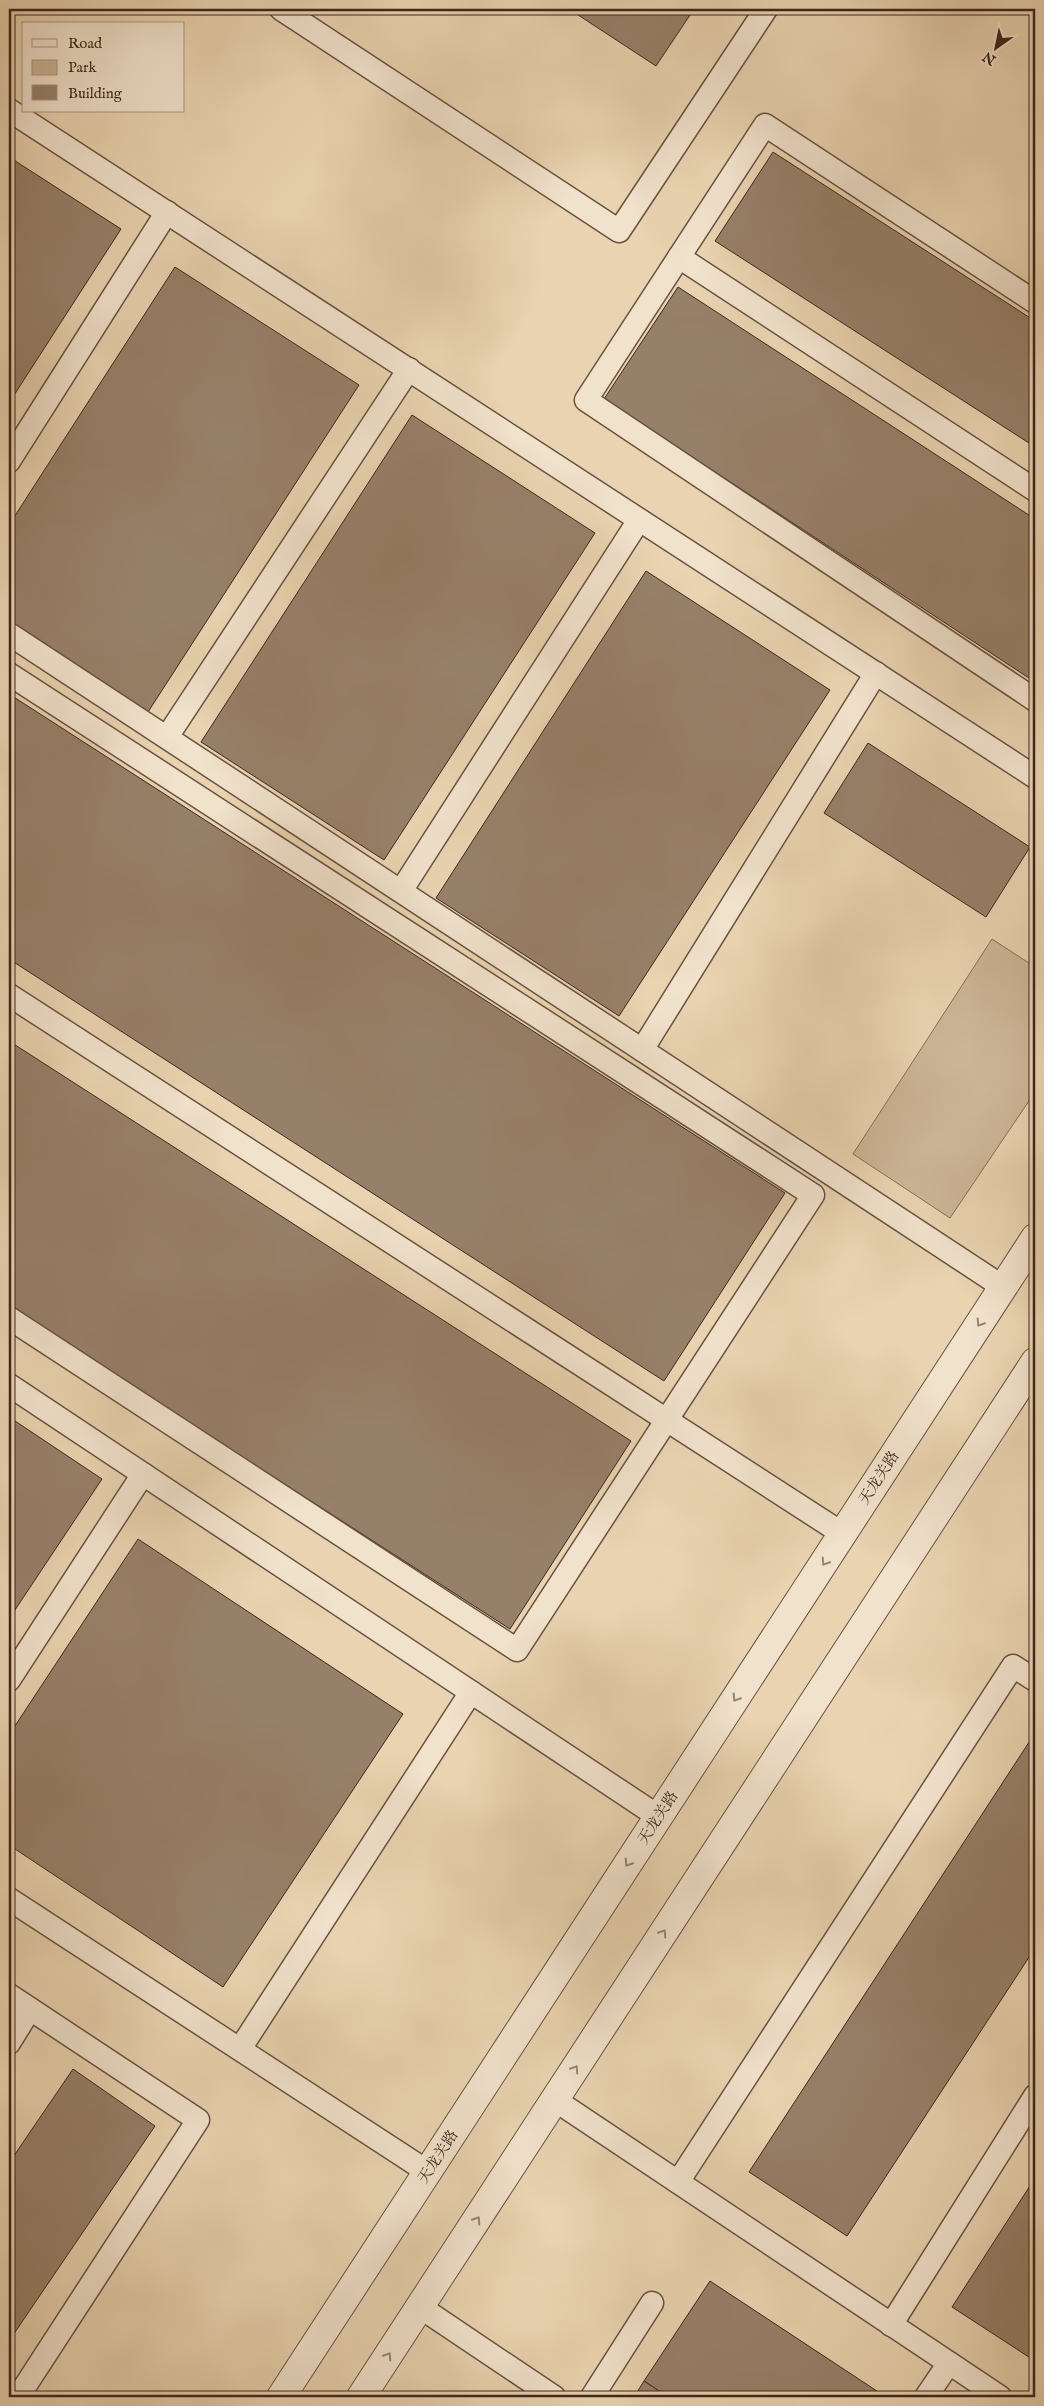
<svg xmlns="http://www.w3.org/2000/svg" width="1044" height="2406" viewBox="0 0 1044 2406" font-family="'IM FELL English','Noto Serif SC',serif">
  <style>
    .green { fill: #ccb697; stroke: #856e5a }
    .building { fill: #978069; stroke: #3e271c }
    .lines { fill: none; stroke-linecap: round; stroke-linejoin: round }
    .service-casing { stroke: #695241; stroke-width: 25 }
    .tertiary-casing { stroke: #695241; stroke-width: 30 }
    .service { stroke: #f1e2cc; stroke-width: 22 }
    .tertiary { stroke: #f1e2cc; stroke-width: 28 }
    .oneway { stroke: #988474 }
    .labels { text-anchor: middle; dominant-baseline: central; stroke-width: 4.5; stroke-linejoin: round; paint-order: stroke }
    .street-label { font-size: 15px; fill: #3e271c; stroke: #f1e2cc }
  </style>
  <rect width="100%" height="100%" fill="#e9d3b0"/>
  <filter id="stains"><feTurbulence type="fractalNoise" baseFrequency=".004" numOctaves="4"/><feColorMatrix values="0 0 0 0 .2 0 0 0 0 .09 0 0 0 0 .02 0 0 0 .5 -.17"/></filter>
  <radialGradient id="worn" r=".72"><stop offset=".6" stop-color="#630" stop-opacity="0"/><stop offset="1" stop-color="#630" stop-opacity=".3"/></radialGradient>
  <path class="green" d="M 992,939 L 1035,967 L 1035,1092 L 950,1218 L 853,1154 Z"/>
  <g class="building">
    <path d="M 569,9 L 694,9 L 656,66 Z"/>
    <path d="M 773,152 L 1035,321 L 1035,433 L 1029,443 L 715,241 Z"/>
    <path d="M 9,157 L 121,229 L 9,403 Z"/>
    <path d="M 175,267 L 359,385 L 148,712 L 9,623 L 9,525 Z"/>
    <path d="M 678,287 L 1035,519 L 1035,682 L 604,399 Z"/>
    <path d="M 412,415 L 595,533 L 384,860 L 201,742 Z"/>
    <path d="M 646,571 L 830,690 L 619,1016 L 436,898 Z"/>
    <path d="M 9,694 L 785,1193 L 664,1381 L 9,959 Z"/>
    <path d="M 868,743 L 1030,847 L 986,917 L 824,813 Z"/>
    <path d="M 9,1041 L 631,1441 L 510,1629 L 9,1307 Z"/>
    <path d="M 9,1417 L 102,1479 L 9,1619 Z"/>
    <path d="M 138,1539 L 403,1714 L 223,1987 L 9,1845 L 9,1735 Z"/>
    <path d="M 1035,1733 L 1035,1948 L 847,2236 L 749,2172 Z"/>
    <path d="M 73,2069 L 155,2126 L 9,2341 L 9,2163 Z"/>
    <path d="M 1035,2178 L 1035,2361 L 952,2307 Z"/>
    <path d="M 710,2281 L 886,2397 L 668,2397 L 644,2381 Z"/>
    <path d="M 644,2381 L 668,2397 L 634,2397 Z"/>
  </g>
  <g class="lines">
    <g class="service-casing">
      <g id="service">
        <path d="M 281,9 L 619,231 L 766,9"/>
        <path d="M 9,110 L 1035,777"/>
        <path d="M 679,257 L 1035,490"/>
        <path d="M 1035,302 L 765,125 L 586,400 L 1035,700"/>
        <path d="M 9,461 L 167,212"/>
        <path d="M 9,634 L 1003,1287"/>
        <path d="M 9,674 L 813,1195 L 517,1650 L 9,1318"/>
        <path d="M 167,737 L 409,369"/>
        <path d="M 401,891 L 639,520"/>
        <path d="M 9,995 L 843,1534"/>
        <path d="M 642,1050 L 876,673"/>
        <path d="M 9,1385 L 659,1817"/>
        <path d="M 9,1680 L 143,1474"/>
        <path d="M 9,1899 L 428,2172"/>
        <path d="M 9,1995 L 198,2120 L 18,2397"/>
        <path d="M 9,2043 L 30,2009"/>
        <path d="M 240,2049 L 471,1692"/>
        <path d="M 555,2100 L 1000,2397"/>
        <path d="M 678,2182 L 1013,1666 L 1035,1680"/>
        <path d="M 420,2307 L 554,2397"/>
        <path d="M 891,2325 L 1035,2096"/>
        <path d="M 592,2397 L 652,2303"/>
        <path d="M 926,2397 L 949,2363"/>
      </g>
    </g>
    <g class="tertiary-casing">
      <g id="tertiary">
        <path d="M 281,2397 L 1035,1238"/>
        <path d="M 361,2397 L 1035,1362"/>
      </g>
    </g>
    <use href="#service" class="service"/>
    <use href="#tertiary" class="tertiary"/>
  </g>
  <defs><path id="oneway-chevron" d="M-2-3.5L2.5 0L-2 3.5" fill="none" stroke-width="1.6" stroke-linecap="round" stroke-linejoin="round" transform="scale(1.25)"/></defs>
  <g class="oneway">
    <use href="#oneway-chevron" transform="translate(980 1323) rotate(123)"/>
    <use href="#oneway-chevron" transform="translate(825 1562) rotate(123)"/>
    <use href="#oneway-chevron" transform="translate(736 1698) rotate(123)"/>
    <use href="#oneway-chevron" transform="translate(628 1863) rotate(123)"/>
    <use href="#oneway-chevron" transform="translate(663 1933) rotate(-57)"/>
    <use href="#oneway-chevron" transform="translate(575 2069) rotate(-57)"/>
    <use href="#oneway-chevron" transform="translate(477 2220) rotate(-57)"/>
    <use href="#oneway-chevron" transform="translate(388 2356) rotate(-57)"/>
  </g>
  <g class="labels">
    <g class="street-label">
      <text transform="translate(879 1478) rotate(-57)">天龙关路</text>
      <text transform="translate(658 1818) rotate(-57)">天龙关路</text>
      <text transform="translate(438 2157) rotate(-57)">天龙关路</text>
    </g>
  </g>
  <rect width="1044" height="2406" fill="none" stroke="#e9d3b0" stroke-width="30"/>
  <rect x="10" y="10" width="1024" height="2386" fill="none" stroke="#3e271c" stroke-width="2.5"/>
  <rect x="15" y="15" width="1014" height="2376" fill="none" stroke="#3e271c"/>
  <rect x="22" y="22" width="162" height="90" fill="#f1e2cc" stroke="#a99786"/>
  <rect x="32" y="39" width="25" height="8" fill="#f1e2cc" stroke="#a99786"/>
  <text x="68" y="48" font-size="15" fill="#3e271c">Road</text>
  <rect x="32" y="60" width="25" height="15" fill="#ccb697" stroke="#a99786"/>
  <text x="68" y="72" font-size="15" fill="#3e271c">Park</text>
  <rect x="32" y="85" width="25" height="15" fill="#978069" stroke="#a99786"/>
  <text x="68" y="98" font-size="15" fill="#3e271c">Building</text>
  <g transform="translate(996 48) rotate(213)" stroke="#f1e2cc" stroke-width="4" paint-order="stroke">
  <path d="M0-4L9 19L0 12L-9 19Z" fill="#3e271c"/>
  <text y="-8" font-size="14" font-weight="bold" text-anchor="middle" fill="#3e271c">N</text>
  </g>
  <rect width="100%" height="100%" filter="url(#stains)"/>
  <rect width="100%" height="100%" fill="url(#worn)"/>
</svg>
